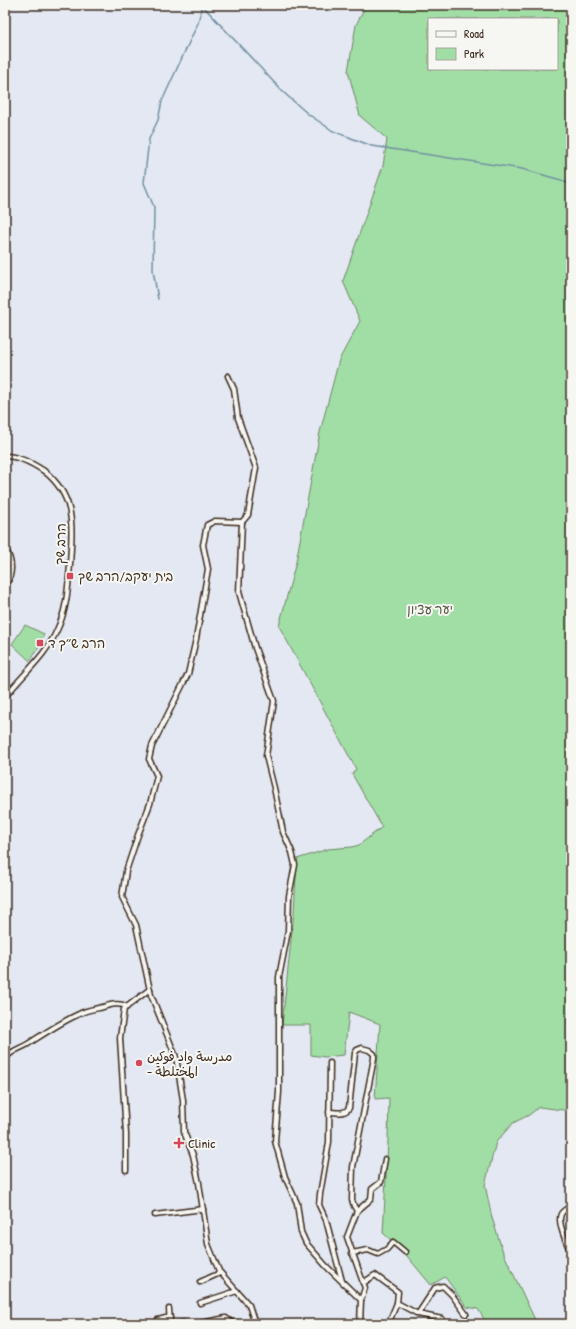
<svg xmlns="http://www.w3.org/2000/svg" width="576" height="1329" viewBox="0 0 576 1329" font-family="'Patrick Hand','Playpen Sans Arabic','Playpen Sans Hebrew',sans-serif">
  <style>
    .green { fill: #a1dea6; stroke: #6e8462; fill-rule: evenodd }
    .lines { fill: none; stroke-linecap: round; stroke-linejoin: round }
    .stream { stroke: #718fa0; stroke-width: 1.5 }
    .minor-casing { stroke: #3b2a1e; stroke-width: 7 }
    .minor { stroke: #f6f6f2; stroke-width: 4 }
    .poi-dot { fill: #d1495b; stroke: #f6f6f2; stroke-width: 1.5 }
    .labels { text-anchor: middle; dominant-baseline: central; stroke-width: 4; stroke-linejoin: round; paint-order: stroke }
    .street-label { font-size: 13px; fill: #3b2a1e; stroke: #f6f6f2 }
    .poi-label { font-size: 13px; fill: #3b2a1e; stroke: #f6f6f2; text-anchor: start }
    .park-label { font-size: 13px; fill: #545740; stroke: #f6f6f2 }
  </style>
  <rect width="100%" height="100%" fill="#e3e8f3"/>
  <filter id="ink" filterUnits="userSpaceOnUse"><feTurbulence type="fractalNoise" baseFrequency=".025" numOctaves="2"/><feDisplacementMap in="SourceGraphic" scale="8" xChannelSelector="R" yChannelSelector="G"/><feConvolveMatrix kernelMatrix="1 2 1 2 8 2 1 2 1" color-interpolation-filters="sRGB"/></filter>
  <g filter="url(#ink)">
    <g class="green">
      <path d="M 366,5 L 571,5 L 571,1111 L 539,1107 L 529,1115 L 513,1123 L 496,1142 L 485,1185 L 492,1218 L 503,1252 L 537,1324 L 480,1324 L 484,1319 L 478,1309 L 467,1307 L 445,1277 L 431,1285 L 402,1250 L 383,1233 L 388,1141 L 389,1098 L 375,1099 L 380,1024 L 349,1012 L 344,1055 L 325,1057 L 311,1055 L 311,1025 L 282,1025 L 294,912 L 297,859 L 328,849 L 352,847 L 359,845 L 382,827 L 352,774 L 356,769 L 279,626 L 296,562 L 320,432 L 339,360 L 360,321 L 343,281 L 383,166 L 387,139 L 360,116 L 348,71 L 356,25 ZM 429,19 L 557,19 L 557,69 L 429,69 Z"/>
      <path d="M 25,625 L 44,634 L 39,646 L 30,661 L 12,644 Z"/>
    </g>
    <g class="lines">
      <g class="stream">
        <path d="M 202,5 L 283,92 L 308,114 L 333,131 L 372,146 L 522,169 L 561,180 L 571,185"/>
        <path d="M 158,299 L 153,270 L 154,207 L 144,183 L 149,139 L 158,120 L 162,101 L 198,23 L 202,6"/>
      </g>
      <g class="minor-casing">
        <g id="minor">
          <path d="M 228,376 L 234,389 L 238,418 L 256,468 L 248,515 L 242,522 L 239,592 L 255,648 L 274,701 L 266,756 L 274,788 L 283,832 L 292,852 L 295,865 L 289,896 L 288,931 L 279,977 L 279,1092 L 275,1141 L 285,1177 L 297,1203 L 301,1232 L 306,1243 L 326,1266 L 361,1300 L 360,1324"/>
          <path d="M 5,456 C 19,456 32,463 44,471 C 77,497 72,528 70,565 C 68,587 67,610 57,630 C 46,656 22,675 5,697"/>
          <path d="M 242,522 L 215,521 L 207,525 L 203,545 L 208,569 L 196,639 L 188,674 L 152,746 L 149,759 L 157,776 L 150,804 L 138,835 L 126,871 L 122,897 L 136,925 L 151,995 L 176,1057 L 183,1100 L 184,1132 L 193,1155 L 199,1183 L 208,1244 L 219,1271 L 249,1305 L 255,1324"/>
          <path d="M 5,548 C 13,561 13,574 5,587"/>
          <path d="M 5,1059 C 11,1050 20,1049 28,1044 C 45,1033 61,1022 79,1014 C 86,1010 95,1009 103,1007 C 110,1005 120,1002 127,1007"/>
          <path d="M 330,1063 L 329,1142 L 320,1194 L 319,1205 L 326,1220 L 342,1281"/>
          <path d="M 329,1112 C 336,1112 344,1115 349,1108 L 355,1053 L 357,1050 L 362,1048 L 369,1050 L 374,1054 L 374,1058 L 353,1167 L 352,1200 L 354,1206 L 357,1211"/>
          <path d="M 126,1170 L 126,1134 L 120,1038 L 124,1009 L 150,989"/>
          <path d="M 571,1206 C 567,1209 563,1210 561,1214 C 557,1222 567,1244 571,1252"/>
          <path d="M 155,1215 L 203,1209"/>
          <path d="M 352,1253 L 368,1250 L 378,1254 L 387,1249 L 393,1242 L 405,1252"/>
          <path d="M 200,1282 L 220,1273"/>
          <path d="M 363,1283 L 375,1275 L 398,1292 L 397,1303 L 389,1322"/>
          <path d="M 361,1300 L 365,1288 L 347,1237 L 357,1211 L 371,1199 L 372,1189 L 381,1182 L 385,1159"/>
          <path d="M 200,1303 L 237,1291"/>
          <path d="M 397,1303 L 418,1314 L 442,1319"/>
          <path d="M 169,1309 L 170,1324"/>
          <path d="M 418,1314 L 435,1288 L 443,1286 L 452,1295 L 466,1314"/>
          <path d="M 158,1320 L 170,1317"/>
          <path d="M 177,1324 L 183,1323"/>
          <path d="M 196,1324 L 226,1318 L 234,1324"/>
        </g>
      </g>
      <use href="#minor" class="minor"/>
    </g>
  </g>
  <g class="poi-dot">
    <rect x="66" y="572" width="8" height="8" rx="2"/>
    <rect x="36" y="639" width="8" height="8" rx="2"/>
    <circle cx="139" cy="1063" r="4"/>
    <path d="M177 1137h4v4h4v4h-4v4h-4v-4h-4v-4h4z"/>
  </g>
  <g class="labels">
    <g class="street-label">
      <text transform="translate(60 544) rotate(-88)">הרב שך</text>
    </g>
    <g class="poi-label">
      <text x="78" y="576">בית יעקב/הרב שך</text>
      <text x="48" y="643">הרב ש״ך ד</text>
      <text x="147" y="1056">مدرسة واد فوكين<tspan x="147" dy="15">- المختلطة</tspan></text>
      <text x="188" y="1143">Clinic</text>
    </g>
    <g class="park-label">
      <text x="430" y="609">יער עציון</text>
    </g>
  </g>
  <rect width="576" height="1329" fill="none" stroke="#f6f6f2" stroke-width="20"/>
  <rect x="10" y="10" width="556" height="1309" fill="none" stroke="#3b2a1e" stroke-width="1.5" filter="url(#ink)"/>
  <rect x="428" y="18" width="130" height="52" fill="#f6f6f2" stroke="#aba49d"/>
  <rect x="436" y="31" width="20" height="6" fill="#f6f6f2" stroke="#aba49d"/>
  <text x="464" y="38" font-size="12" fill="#3b2a1e">Road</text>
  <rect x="436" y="48" width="20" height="12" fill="#a1dea6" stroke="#aba49d"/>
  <text x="464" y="58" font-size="12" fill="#3b2a1e">Park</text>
</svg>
